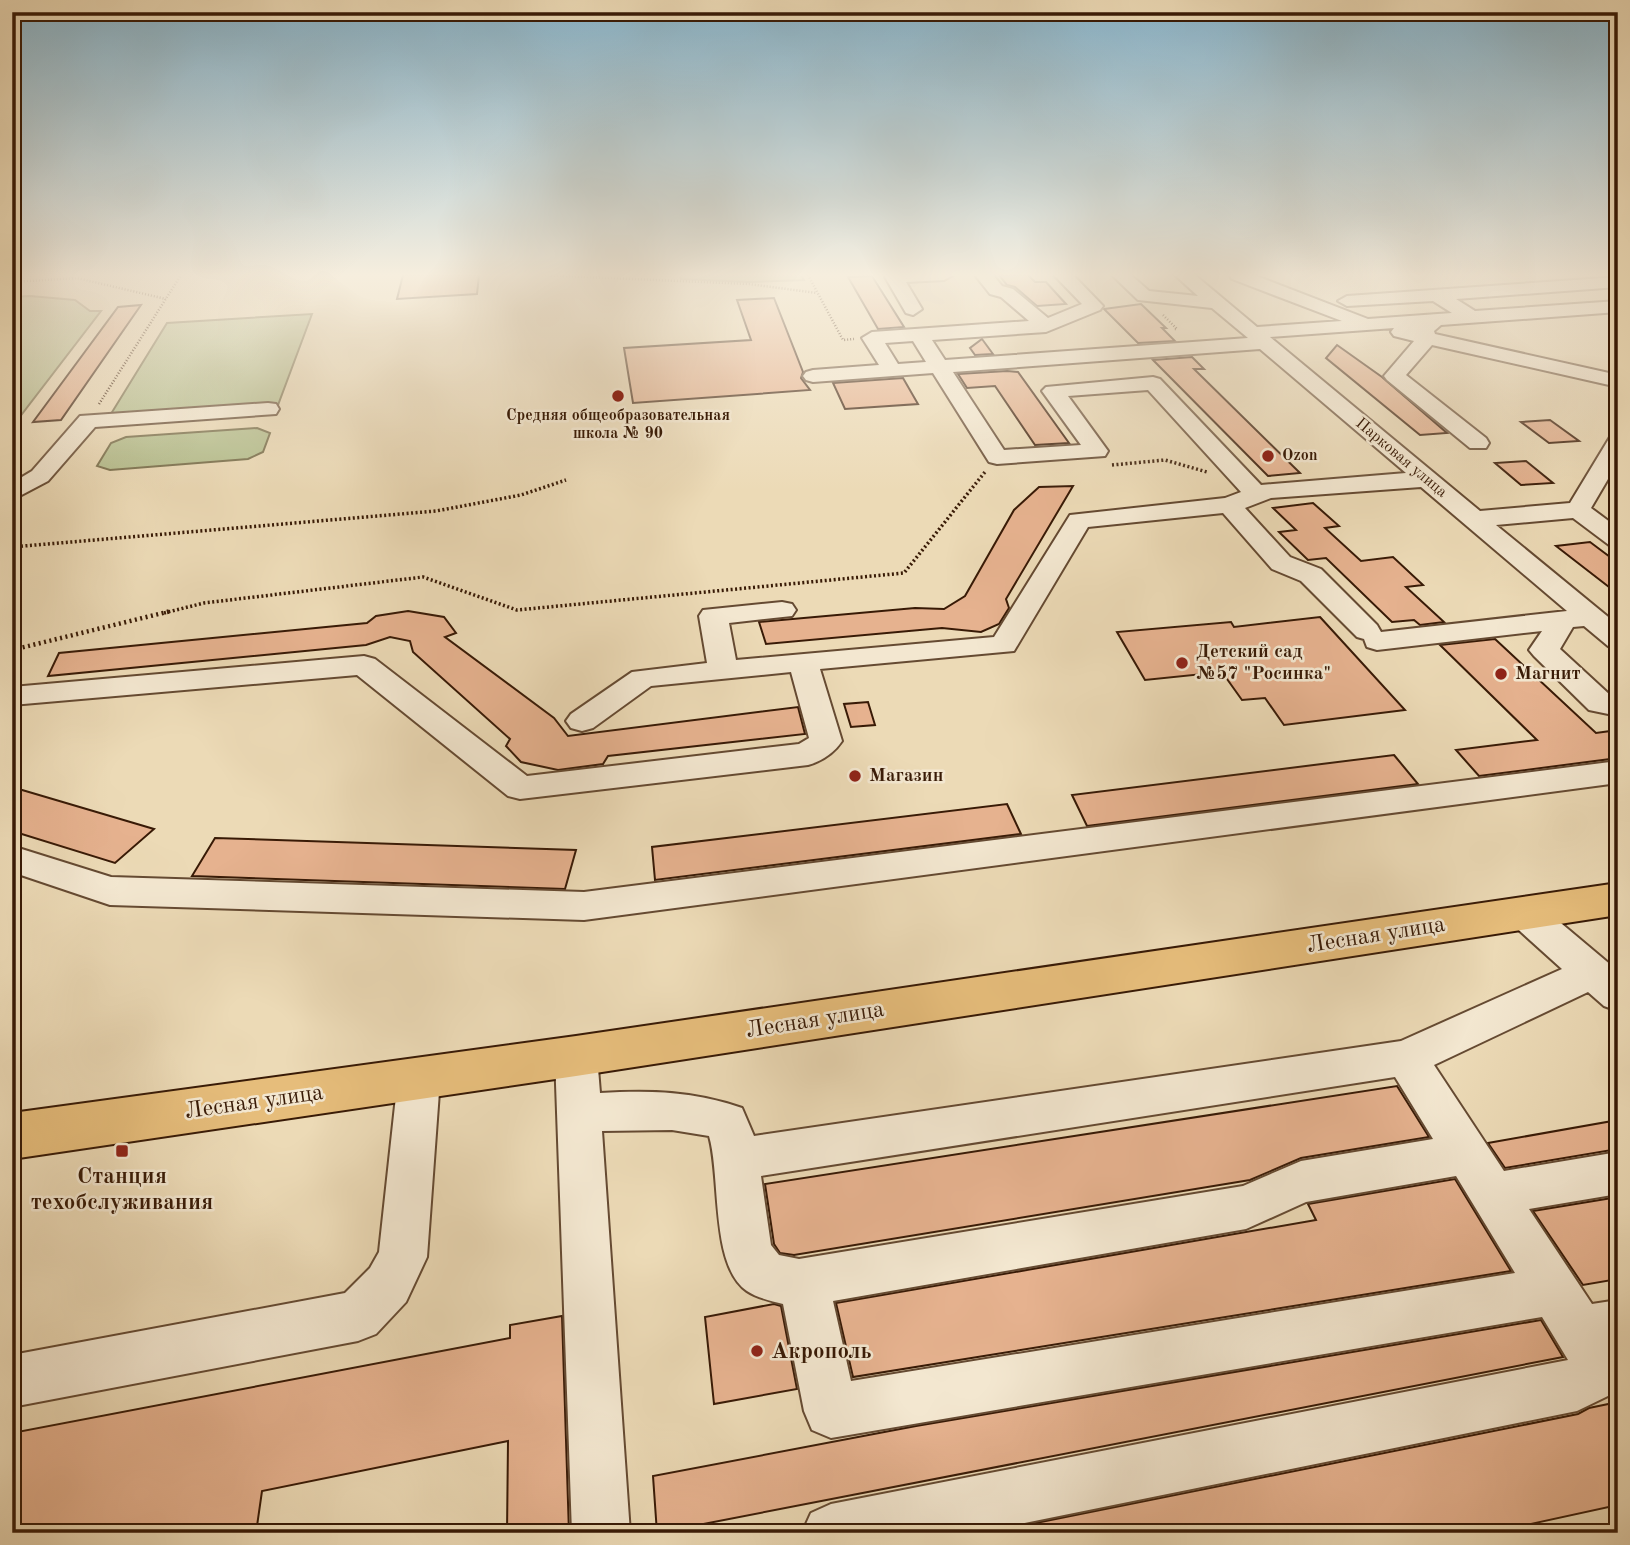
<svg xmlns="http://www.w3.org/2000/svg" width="1630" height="1545" viewBox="0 0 1630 1545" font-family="'Old Standard TT',serif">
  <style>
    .green { fill: #b6c08f; stroke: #776d4a; stroke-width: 2 }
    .building { fill: #e6b28f; stroke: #381a06; stroke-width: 2 }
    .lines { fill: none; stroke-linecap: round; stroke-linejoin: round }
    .minor-casing { stroke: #654a32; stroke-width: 4 }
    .major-casing { stroke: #381a06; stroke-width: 4 }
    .path-far2 { stroke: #381a06; stroke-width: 2.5; stroke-dasharray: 1 2; stroke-linecap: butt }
    .path-far1 { stroke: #381a06; stroke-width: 3.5; stroke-dasharray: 2 2.5; stroke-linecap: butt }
    .path { stroke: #381a06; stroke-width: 4.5; stroke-dasharray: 2 3.5; stroke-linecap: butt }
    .minor { fill: #f3e7d0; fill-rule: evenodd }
    .major { fill: #e6bd7b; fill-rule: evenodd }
    .poi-dot { fill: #8f2418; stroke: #f3e7d0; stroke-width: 2.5 }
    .labels { text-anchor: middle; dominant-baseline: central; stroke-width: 5; stroke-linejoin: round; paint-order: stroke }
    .far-poi-label { font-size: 16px; font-weight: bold; fill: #381a06; stroke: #f3e7d0 }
    .far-street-label { font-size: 16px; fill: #381a06; stroke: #f3e7d0 }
    .poi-label { font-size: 19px; font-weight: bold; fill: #381a06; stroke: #f3e7d0; text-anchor: start }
    .near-street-label { font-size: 23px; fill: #381a06; stroke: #f3e7d0 }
    .near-poi-label { font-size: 23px; font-weight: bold; fill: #381a06; stroke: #f3e7d0 }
  </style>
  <rect width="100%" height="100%" fill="#ecdab6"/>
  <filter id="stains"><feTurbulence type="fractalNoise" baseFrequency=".00286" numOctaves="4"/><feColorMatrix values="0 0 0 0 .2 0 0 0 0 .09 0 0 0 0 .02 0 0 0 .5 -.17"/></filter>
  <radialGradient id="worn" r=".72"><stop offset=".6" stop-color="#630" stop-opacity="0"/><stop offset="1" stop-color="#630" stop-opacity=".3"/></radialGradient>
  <g class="green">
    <path d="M 680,275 L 801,275 L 804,280 L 750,282 L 681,279 Z"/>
    <path d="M 30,296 L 75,300 L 90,311 L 101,311 L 12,427 L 12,297 Z"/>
    <path d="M 312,314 L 278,405 L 109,417 L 167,323 Z"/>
    <path d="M 257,428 L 270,433 L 263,452 L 248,459 L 110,470 L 97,466 L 111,443 L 126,437 Z"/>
  </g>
  <g class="building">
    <path d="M 403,275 L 479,275 L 477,294 L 397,299 Z"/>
    <path d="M 999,275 L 1028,275 L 1035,282 L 1046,282 L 1066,304 L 1037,306 L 1015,287 L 1007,285 Z"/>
    <path d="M 872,276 L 904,327 L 878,329 L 848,277 Z"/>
    <path d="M 774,298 L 803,372 L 801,378 L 810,390 L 633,403 L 624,348 L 751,340 L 737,300 Z"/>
    <path d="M 1141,304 L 1166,328 L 1162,328 L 1175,341 L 1138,343 L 1104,309 Z"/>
    <path d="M 141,305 L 61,420 L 33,422 L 118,307 Z"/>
    <path d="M 982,339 L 993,354 L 975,355 L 970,348 Z"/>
    <path d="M 1337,345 L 1382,377 L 1447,433 L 1420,435 L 1326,358 Z"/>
    <path d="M 1192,357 L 1204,369 L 1194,369 L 1300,473 L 1268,476 L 1153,360 Z"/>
    <path d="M 1007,371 L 1018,372 L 1069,443 L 1035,445 L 995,386 L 967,388 L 958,374 Z"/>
    <path d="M 903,378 L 918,404 L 845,409 L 833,383 Z"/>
    <path d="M 1550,420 L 1579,441 L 1549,443 L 1521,422 Z"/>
    <path d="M 1526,461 L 1553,483 L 1521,485 L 1495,463 Z"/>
    <path d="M 1073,486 L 1006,599 L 1009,608 L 999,624 L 981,632 L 942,628 L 766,644 L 759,622 L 915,608 L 944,609 L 965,596 L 1014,510 L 1039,487 Z"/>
    <path d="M 1313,503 L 1339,526 L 1325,528 L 1361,561 L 1393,557 L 1423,585 L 1406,587 L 1444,622 L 1420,625 L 1414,620 L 1392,622 L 1326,558 L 1308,560 L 1279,532 L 1296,530 L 1273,508 Z"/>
    <path d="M 1590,542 L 1618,563 L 1618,594 L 1556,546 Z"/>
    <path d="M 408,611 L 444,617 L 456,633 L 445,637 L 554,718 L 568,736 L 798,707 L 805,734 L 608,756 L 603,764 L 558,770 L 521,762 L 506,746 L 510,739 L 413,652 L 410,641 L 390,637 L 366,645 L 48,676 L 59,653 L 367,623 L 376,616 Z"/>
    <path d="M 1320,617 L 1405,710 L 1284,725 L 1265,698 L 1242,700 L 1222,672 L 1145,680 L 1117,632 L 1231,622 L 1234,627 Z"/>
    <path d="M 1495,639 L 1596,733 L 1618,730 L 1618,758 L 1479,776 L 1456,750 L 1537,740 L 1440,645 Z"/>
    <path d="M 868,702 L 875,725 L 851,727 L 844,704 Z"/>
    <path d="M 1394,755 L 1418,784 L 1087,826 L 1072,795 Z"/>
    <path d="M 12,787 L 154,829 L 115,863 L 12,831 Z"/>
    <path d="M 1007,804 L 1021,834 L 655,880 L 652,847 Z"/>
    <path d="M 215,838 L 576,850 L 565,889 L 192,876 Z"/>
    <path d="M 1397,1086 L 1429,1137 L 1301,1158 L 1250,1180 L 794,1255 L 780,1253 L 774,1244 L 765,1184 Z"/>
    <path d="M 1618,1120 L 1618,1149 L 1505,1168 L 1488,1143 Z"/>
    <path d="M 1455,1179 L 1511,1271 L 853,1377 L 836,1303 L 1316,1220 L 1308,1204 Z"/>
    <path d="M 1618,1197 L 1618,1279 L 1583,1285 L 1533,1211 Z"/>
    <path d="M 774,1304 L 781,1306 L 797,1389 L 714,1404 L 705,1317 Z"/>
    <path d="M 562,1316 L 569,1533 L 507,1533 L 508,1441 L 262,1491 L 256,1533 L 12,1533 L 12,1433 L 510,1338 L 510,1325 Z"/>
    <path d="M 1541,1320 L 1563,1357 L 657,1533 L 653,1476 L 916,1426 Z"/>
    <path d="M 1618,1402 L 1618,1505 L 1489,1533 L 1017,1533 L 1016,1527 L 1578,1414 L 1589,1408 Z"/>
  </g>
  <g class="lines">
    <g class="minor-casing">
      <g id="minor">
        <path d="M 887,275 L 953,275 L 944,280 L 906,282 L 922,309 L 913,315 L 906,313 L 885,277 Z"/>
        <path d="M 975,275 L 993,275 L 1002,286 L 1013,289 L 1048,318 L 1082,304 L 1054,275 L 1073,275 L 1103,306 L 1100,310 L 1046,332 L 932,340 L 945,360 L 1248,338 L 1212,308 L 1138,300 L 1112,275 L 1131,275 L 1149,291 L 1198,296 L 1175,275 L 1195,275 L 1257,327 L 1342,321 L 1232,279 L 1229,275 L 1254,275 L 1368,319 L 1452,313 L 1433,301 L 1347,306 L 1338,301 L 1347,296 L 1618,277 L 1618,287 L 1456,299 L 1475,311 L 1618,301 L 1618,312 L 1441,325 L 1434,331 L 1435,334 L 1618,375 L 1618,387 L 1432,345 L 1406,375 L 1486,438 L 1489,443 L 1486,448 L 1470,448 L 1387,380 L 1384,376 L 1414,341 L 1394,336 L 1391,332 L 1394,328 L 1270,337 L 1480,511 L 1570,503 L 1610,437 L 1618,435 L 1618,462 L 1591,508 L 1618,528 L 1618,548 L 1609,545 L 1573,518 L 1496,525 L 1618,625 L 1618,649 L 1608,646 L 1584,626 L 1573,627 L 1560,649 L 1610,695 L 1618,696 L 1618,716 L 1589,710 L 1534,656 L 1529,650 L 1542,631 L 1377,650 L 1367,647 L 1364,639 L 1357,637 L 1301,581 L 1272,569 L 1223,513 L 1088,527 L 1014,651 L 820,669 L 842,741 C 834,753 822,761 808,765 L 520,799 L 508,796 L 357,675 L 12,705 L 12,687 L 364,656 L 375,659 L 527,776 L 799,744 L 809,738 L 791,672 L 651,686 L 593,728 L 582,731 L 571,728 L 566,721 L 571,714 L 632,672 L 707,663 L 699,616 L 703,610 L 782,602 L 792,604 L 796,610 L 792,616 L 729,623 L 736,660 L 994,637 L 1070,515 L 1225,498 L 1241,492 L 1148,390 L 1068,396 L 1108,451 L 1105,456 L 997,464 L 989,462 L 933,373 L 813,382 L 806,380 L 803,376 L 806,372 L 813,370 L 879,365 L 862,338 L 872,332 L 1029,321 L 1001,297 L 990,294 ZM 913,341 L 926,362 L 898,364 L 885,343 ZM 1260,349 L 1406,473 L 1261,485 L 1160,379 L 1153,377 L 1046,387 L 1042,391 L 1081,445 L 1004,450 L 953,372 ZM 1421,487 L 1567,611 L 1381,632 L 1377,625 L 1321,569 L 1290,557 L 1245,508 L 1271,498 Z"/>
        <path d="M 268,403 L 276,404 L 279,409 L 276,414 L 95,427 L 48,481 L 12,500 L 12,483 L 32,471 L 80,416 Z"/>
        <path d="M 1618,761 L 1618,783 L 584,920 L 110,905 L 12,872 L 12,846 L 111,877 L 584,892 Z"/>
        <path d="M 1524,899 L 1537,903 L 1618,971 L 1618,1011 L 1604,1006 L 1588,992 L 1434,1065 L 1504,1171 L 1618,1152 L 1618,1194 L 1529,1209 L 1592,1304 L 1618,1300 L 1618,1374 L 1610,1395 L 1577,1411 L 975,1533 L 802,1533 L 811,1513 L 831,1504 L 1568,1360 L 1542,1317 L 831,1438 L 812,1430 L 804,1411 L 783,1304 C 772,1301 757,1298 747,1291 C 710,1266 721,1176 709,1136 L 672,1130 L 602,1131 L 630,1533 L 572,1533 L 555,1056 L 561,1044 L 576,1038 L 591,1044 L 597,1056 L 600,1093 C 650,1090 694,1091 742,1108 L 754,1136 L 1401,1041 L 1562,969 L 1511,923 L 1505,913 L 1511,903 ZM 1395,1077 L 1433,1139 L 1301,1161 L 1243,1186 L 799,1259 L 779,1255 L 771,1245 L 761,1176 ZM 1456,1176 L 1515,1273 L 851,1381 L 833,1301 L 1246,1229 L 1306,1202 Z"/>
        <path d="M 419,1060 L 434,1065 L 440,1078 L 427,1257 L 406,1302 L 376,1334 L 358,1341 L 12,1407 L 12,1355 L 345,1293 L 370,1268 L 379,1252 L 398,1078 L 404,1065 Z"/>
      </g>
    </g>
    <g class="major-casing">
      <path id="major" d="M 1618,883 L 1618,915 L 576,1076 L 12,1159 L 12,1113 L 576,1036 Z"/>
    </g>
    <g class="path-far2">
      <path d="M 542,275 L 749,284 L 817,293"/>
      <path d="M 808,275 L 843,340 L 854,339"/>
      <path d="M 12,282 L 77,278 L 166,299"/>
      <path d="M 1163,315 L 1177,329 L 1174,329"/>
      <path d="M 99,404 L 181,275"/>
    </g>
    <g class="path-far1">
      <path d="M 1112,465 L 1165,460 L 1207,472"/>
      <path d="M 12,547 L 436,511 L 521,495 L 566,480"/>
      <path d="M 164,613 L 204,603 L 423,577 L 517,610 L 904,573 L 985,472"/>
    </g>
    <path class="path" d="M 12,650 L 171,611"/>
    <use href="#minor" class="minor"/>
    <use href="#major" class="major"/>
  </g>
  <linearGradient id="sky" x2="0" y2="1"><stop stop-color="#88b7d0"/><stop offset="0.56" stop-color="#f6eede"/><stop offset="1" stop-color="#f6eede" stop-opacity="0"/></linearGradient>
  <rect width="1630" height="491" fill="url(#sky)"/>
  <g class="poi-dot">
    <circle cx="618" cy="396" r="7"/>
    <circle cx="1268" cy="456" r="7"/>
    <circle cx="1182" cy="663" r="7"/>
    <circle cx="1501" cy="674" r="7"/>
    <circle cx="855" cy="776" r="7"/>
    <rect x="115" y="1144" width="14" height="14" rx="3.5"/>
    <circle cx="757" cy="1351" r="7"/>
  </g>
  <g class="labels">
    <g class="far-poi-label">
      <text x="618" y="416">Средняя общеобразовательная<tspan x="618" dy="18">школа № 90</tspan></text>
      <text x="1282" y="456" text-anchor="start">Ozon</text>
    </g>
    <g class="far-street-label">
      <text transform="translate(1401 458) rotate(40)">Парковая улица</text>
    </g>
    <g class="poi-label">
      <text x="1196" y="652">Детский сад<tspan x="1196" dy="22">№57 "Росинка"</tspan></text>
      <text x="1515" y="674">Магнит</text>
      <text x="869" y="776">Магазин</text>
    </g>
    <g class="near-street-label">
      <text transform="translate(1376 935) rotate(-9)">Лесная улица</text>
      <text transform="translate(815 1020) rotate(-9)">Лесная улица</text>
      <text transform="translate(254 1102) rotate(-8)">Лесная улица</text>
    </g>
    <g class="near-poi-label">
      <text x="122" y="1176">Станция<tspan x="122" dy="26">техобслуживания</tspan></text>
      <text x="771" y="1351" text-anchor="start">Акрополь</text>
    </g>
  </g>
  <rect width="1630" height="1545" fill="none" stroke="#ecdab6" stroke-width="42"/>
  <rect x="14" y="14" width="1602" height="1517" fill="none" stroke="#381a06" stroke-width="3.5"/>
  <rect x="21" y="21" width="1588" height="1503" fill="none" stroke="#381a06" stroke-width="2"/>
  <rect width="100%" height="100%" filter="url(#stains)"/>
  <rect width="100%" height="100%" fill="url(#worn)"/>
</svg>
